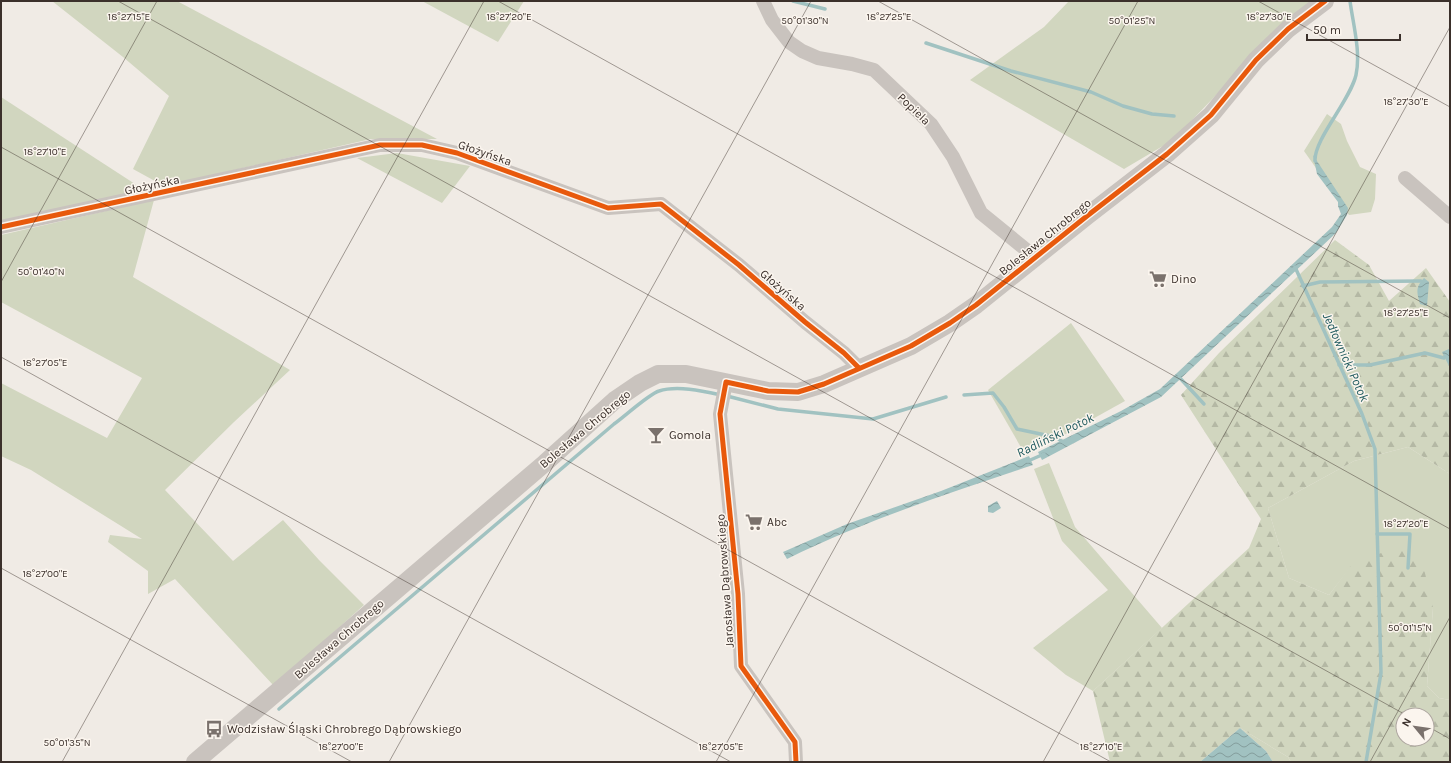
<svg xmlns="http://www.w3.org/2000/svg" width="1451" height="763" viewBox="0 0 1451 763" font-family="Karla,sans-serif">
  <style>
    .green { fill: #d1d6bf }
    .forest { fill: url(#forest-firs); fill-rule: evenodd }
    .water { fill: url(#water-waves) }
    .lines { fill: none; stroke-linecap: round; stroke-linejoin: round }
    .stream { stroke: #a1c2c1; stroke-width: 3.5 }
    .minor { stroke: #c9c3be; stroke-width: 14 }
    .tertiary { stroke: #c9c3be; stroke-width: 18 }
    .cycleway-casing { stroke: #fbf5ee; stroke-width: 8 }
    .cycleway { stroke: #e8590c; stroke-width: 5 }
    .ticks { fill: none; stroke: #3b302b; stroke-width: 1; stroke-opacity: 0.45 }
    .labels { text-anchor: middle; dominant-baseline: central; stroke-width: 3; stroke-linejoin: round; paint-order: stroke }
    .street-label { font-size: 12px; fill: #3b302b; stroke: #fbf5ee }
    .poi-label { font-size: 12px; fill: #3b302b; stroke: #fbf5ee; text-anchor: start }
    .water-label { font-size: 13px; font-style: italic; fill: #1f5a5e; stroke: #fbf5ee }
    .ticks-label { font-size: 10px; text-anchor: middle; fill: #3b302b; stroke: #fbf5ee; stroke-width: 3; stroke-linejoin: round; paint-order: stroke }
  </style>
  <defs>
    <pattern id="forest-firs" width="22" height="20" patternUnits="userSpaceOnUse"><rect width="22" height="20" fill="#d1d6bf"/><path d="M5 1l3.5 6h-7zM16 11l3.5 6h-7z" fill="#b4b8a4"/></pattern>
    <pattern id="water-waves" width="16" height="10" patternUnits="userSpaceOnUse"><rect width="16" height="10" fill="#a1c2c1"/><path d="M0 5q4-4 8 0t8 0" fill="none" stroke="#849e9d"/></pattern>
  </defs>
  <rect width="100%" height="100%" fill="#f0ebe5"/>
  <g class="green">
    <path d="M 52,1 L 177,1 L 437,139 L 371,139 L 164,186 L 133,169 L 169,96 L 123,57 Z"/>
    <path d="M 422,1 L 524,1 L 498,42 Z"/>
    <path d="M 1069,1 L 1311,1 L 1292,16 L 1173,140 L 1124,169 L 970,80 L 1044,27 Z"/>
    <path d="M 1,97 L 135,184 L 139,193 L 1,222 Z"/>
    <path d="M 1327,114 L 1341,124 L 1347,141 L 1360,167 L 1376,174 L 1375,199 L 1371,212 L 1349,215 L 1304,151 Z"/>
    <path d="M 397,153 L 470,166 L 442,203 L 357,158 Z"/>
    <path d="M 154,200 L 133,277 L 290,370 L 234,422 L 165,490 L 233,561 L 283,520 L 319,560 L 364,605 L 274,686 L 175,579 L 148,594 L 148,571 L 108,542 L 110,535 L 142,539 L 31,470 L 1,456 L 1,383 L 107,438 L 142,378 L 1,302 L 1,235 Z"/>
    <path d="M 1071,323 L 1125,401 L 1026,456 L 988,390 Z"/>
    <path d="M 1408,447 L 1450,474 L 1450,700 L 1439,698 L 1427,686 L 1433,608 L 1353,564 L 1329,595 L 1289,578 L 1268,508 L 1354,461 Z"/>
    <path d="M 1049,463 L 1075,527 L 1162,628 L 1093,691 L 1066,675 L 1033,648 L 1108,590 L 1062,541 L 1034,469 Z"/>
    <path d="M 1240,728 L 1288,757 L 1291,762 L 1273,762 L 1266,751 Z"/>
  </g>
  <path class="forest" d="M 1335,240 L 1369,265 L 1389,301 L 1426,268 L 1450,302 L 1450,474 L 1408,447 L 1354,461 L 1268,508 L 1289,578 L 1329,595 L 1352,564 L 1400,546 L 1422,560 L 1433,608 L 1427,686 L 1439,698 L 1450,700 L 1450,762 L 1291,762 L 1288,757 L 1240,728 L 1200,762 L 1110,762 L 1093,691 L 1249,548 L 1261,519 L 1181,395 L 1219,353 ZM 1403,715 L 1427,715 L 1427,739 L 1403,739 Z"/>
  <g class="water">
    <path d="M 1313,155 L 1348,208 L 1347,215 L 1336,233 L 1161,397 L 1042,460 L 1038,452 L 1121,411 L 1160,389 L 1332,227 L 1341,214 L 1338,206 L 1338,202 L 1317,174 Z"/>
    <path d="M 1424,278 L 1429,282 L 1427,306 L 1420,304 C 1417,292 1415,288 1424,278 Z"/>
    <path d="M 1449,349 L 1449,366 L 1442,352 Z"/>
    <path d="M 1029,456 L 1033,465 C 950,493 866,520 787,559 L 783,552 L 847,524 L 941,491 Z"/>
    <path d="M 997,501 L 1001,508 L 993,513 L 988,512 L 988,506 Z"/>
    <path d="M 1240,728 L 1266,751 L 1273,762 L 1200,762 Z"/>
  </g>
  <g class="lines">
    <g class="stream">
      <path d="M 793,1 L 825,9"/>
      <path d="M 926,43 L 1011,71 L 1091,92 L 1123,106 L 1152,114 L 1174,116"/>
      <path d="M 1315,161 C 1314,139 1350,101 1356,75 C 1361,52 1353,24 1350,1"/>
      <path d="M 1295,267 L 1362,414 L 1375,449 L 1381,673 L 1366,762"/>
      <path d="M 1303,286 L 1320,282 L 1421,281"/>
      <path d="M 1339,365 L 1370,365 L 1425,353 L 1444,358"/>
      <path d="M 1179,377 L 1204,404"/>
      <path d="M 964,395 L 993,393 L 1004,407 L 1017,429 L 1055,437 L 1065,443"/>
      <path d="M 727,396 L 778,409 L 873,419 L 946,397"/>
      <path d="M 1028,461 L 1044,454"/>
      <path d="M 1377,534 L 1410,534 L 1408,568"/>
      <path d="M 279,709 L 614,424 C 624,417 649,394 659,391 C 677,385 703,391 721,395"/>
    </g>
    <g class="minor">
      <path d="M 763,1 L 772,20 L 789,42 L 802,51 L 818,58 L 852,64 L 874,70 L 931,124 L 953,157 L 981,213 L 1035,257"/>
      <path d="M 1405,178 L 1450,217"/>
      <path d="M 1,227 L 380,145 L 422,145 L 457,153 L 608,208 L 661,204 L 739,265 L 805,322 L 844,353 L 859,368"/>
      <path d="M 726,382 L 720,414 L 738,594 L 741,666 L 795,742 L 796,762"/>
    </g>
    <path class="tertiary" d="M 195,762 L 545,463 L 615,400 L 640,383 L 658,374 L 686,374 L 768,391 L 798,392 L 824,384 L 911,346 L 950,323 L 976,305 L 1087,216 L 1167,154 L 1211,115 L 1256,60 L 1288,29 L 1325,1"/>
    <g class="cycleway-casing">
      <g id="cycleway">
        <path d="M 1,227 L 380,145 L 422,145 L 457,153 L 608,208 L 661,204 L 739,265 L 805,322 L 844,353 L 859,368"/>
        <path d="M 796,762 L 795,742 L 741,666 L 738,594 L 720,414 L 726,382 L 768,391 L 798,392 L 824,384 L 911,346 L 950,323 L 976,305 L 1087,216 L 1167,154 L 1211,115 L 1256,60 L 1288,29 L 1325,1"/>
      </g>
    </g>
    <use href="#cycleway" class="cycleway"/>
  </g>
  <path class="ticks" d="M 118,1 L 1406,715M 498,1 L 1450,529M 878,1 L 1450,318M 1258,1 L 1450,107M 1,147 L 1111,762M 1,282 L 157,1M 1,357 L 731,762M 1,568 L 352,762M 1427,726 L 1450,739M 62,762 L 484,1M 389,762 L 811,1M 716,762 L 1138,1M 1043,762 L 1450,27M 1370,762 L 1450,617"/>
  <defs>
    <g id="supermarket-bare" transform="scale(1.38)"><path d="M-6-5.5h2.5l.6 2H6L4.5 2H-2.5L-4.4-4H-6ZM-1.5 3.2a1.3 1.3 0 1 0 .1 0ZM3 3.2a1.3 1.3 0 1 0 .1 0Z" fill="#7a716c" stroke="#fbf5ee" stroke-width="2.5" paint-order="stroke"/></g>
    <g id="bar-bare" transform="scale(1.38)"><path d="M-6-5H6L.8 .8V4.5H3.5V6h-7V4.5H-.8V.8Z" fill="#7a716c" stroke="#fbf5ee" stroke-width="2.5" paint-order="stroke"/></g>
    <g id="bus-bare" transform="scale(1.38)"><path d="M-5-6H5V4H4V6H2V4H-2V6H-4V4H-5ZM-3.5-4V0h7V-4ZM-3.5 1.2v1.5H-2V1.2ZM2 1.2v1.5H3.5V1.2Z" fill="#7a716c" stroke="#fbf5ee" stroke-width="2.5" paint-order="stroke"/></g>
  </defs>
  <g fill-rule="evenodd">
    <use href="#supermarket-bare" x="1158" y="279"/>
    <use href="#bar-bare" x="656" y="435"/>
    <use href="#supermarket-bare" x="754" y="522"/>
    <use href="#bus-bare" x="214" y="729"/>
  </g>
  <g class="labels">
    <g class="street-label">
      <text transform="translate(914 109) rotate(44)">Popiela</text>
      <text transform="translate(485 153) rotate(19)">Głożyńska</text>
      <text transform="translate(152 185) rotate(-12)">Głożyńska</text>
      <text transform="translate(1045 237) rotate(-39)">Bolesława Chrobrego</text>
      <text transform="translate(783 290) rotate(41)">Głożyńska</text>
      <text transform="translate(585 429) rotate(-40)">Bolesława Chrobrego</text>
      <text transform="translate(725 581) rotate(-94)">Jarosława Dąbrowskiego</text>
      <text transform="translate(339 639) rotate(-41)">Bolesława Chrobrego</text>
    </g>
    <g class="poi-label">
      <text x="1171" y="279">Dino</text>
      <text x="669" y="435">Gomola</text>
      <text x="767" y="522">Abc</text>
      <text x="227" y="729">Wodzisław Śląski Chrobrego Dąbrowskiego</text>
    </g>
    <g class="water-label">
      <text transform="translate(1346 357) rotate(66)">Jedłownicki Potok</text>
      <text transform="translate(1055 435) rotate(-26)">Radliński Potok</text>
    </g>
  </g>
  <g class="ticks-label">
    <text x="129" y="20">18°27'15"E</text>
    <text x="509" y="20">18°27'20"E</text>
    <text x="889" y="20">18°27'25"E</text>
    <text x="1269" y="20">18°27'30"E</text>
    <text x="805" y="24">50°01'30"N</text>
    <text x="1132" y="24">50°01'25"N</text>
    <text x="1406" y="105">18°27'30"E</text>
    <text x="45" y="155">18°27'10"E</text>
    <text x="41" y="275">50°01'40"N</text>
    <text x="1406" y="316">18°27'25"E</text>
    <text x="45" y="366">18°27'05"E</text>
    <text x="1406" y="527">18°27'20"E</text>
    <text x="45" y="577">18°27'00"E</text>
    <text x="1410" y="631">50°01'15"N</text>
    <text x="67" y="746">50°01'35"N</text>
    <text x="341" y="750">18°27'00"E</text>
    <text x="721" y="750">18°27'05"E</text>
    <text x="1101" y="750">18°27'10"E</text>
  </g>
  <rect width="1451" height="763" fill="none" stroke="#3b302b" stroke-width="4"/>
  <g transform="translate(1415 727) rotate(299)"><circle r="19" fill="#fbf5ee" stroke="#aea6a0"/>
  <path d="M0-3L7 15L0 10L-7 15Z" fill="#7a716c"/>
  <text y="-6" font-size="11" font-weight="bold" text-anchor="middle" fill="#3b302b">N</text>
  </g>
  <path d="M1307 34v6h93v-6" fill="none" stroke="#3b302b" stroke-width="2"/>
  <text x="1313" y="34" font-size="12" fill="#3b302b" stroke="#fbf5ee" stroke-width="3" paint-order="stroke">50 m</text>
</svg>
